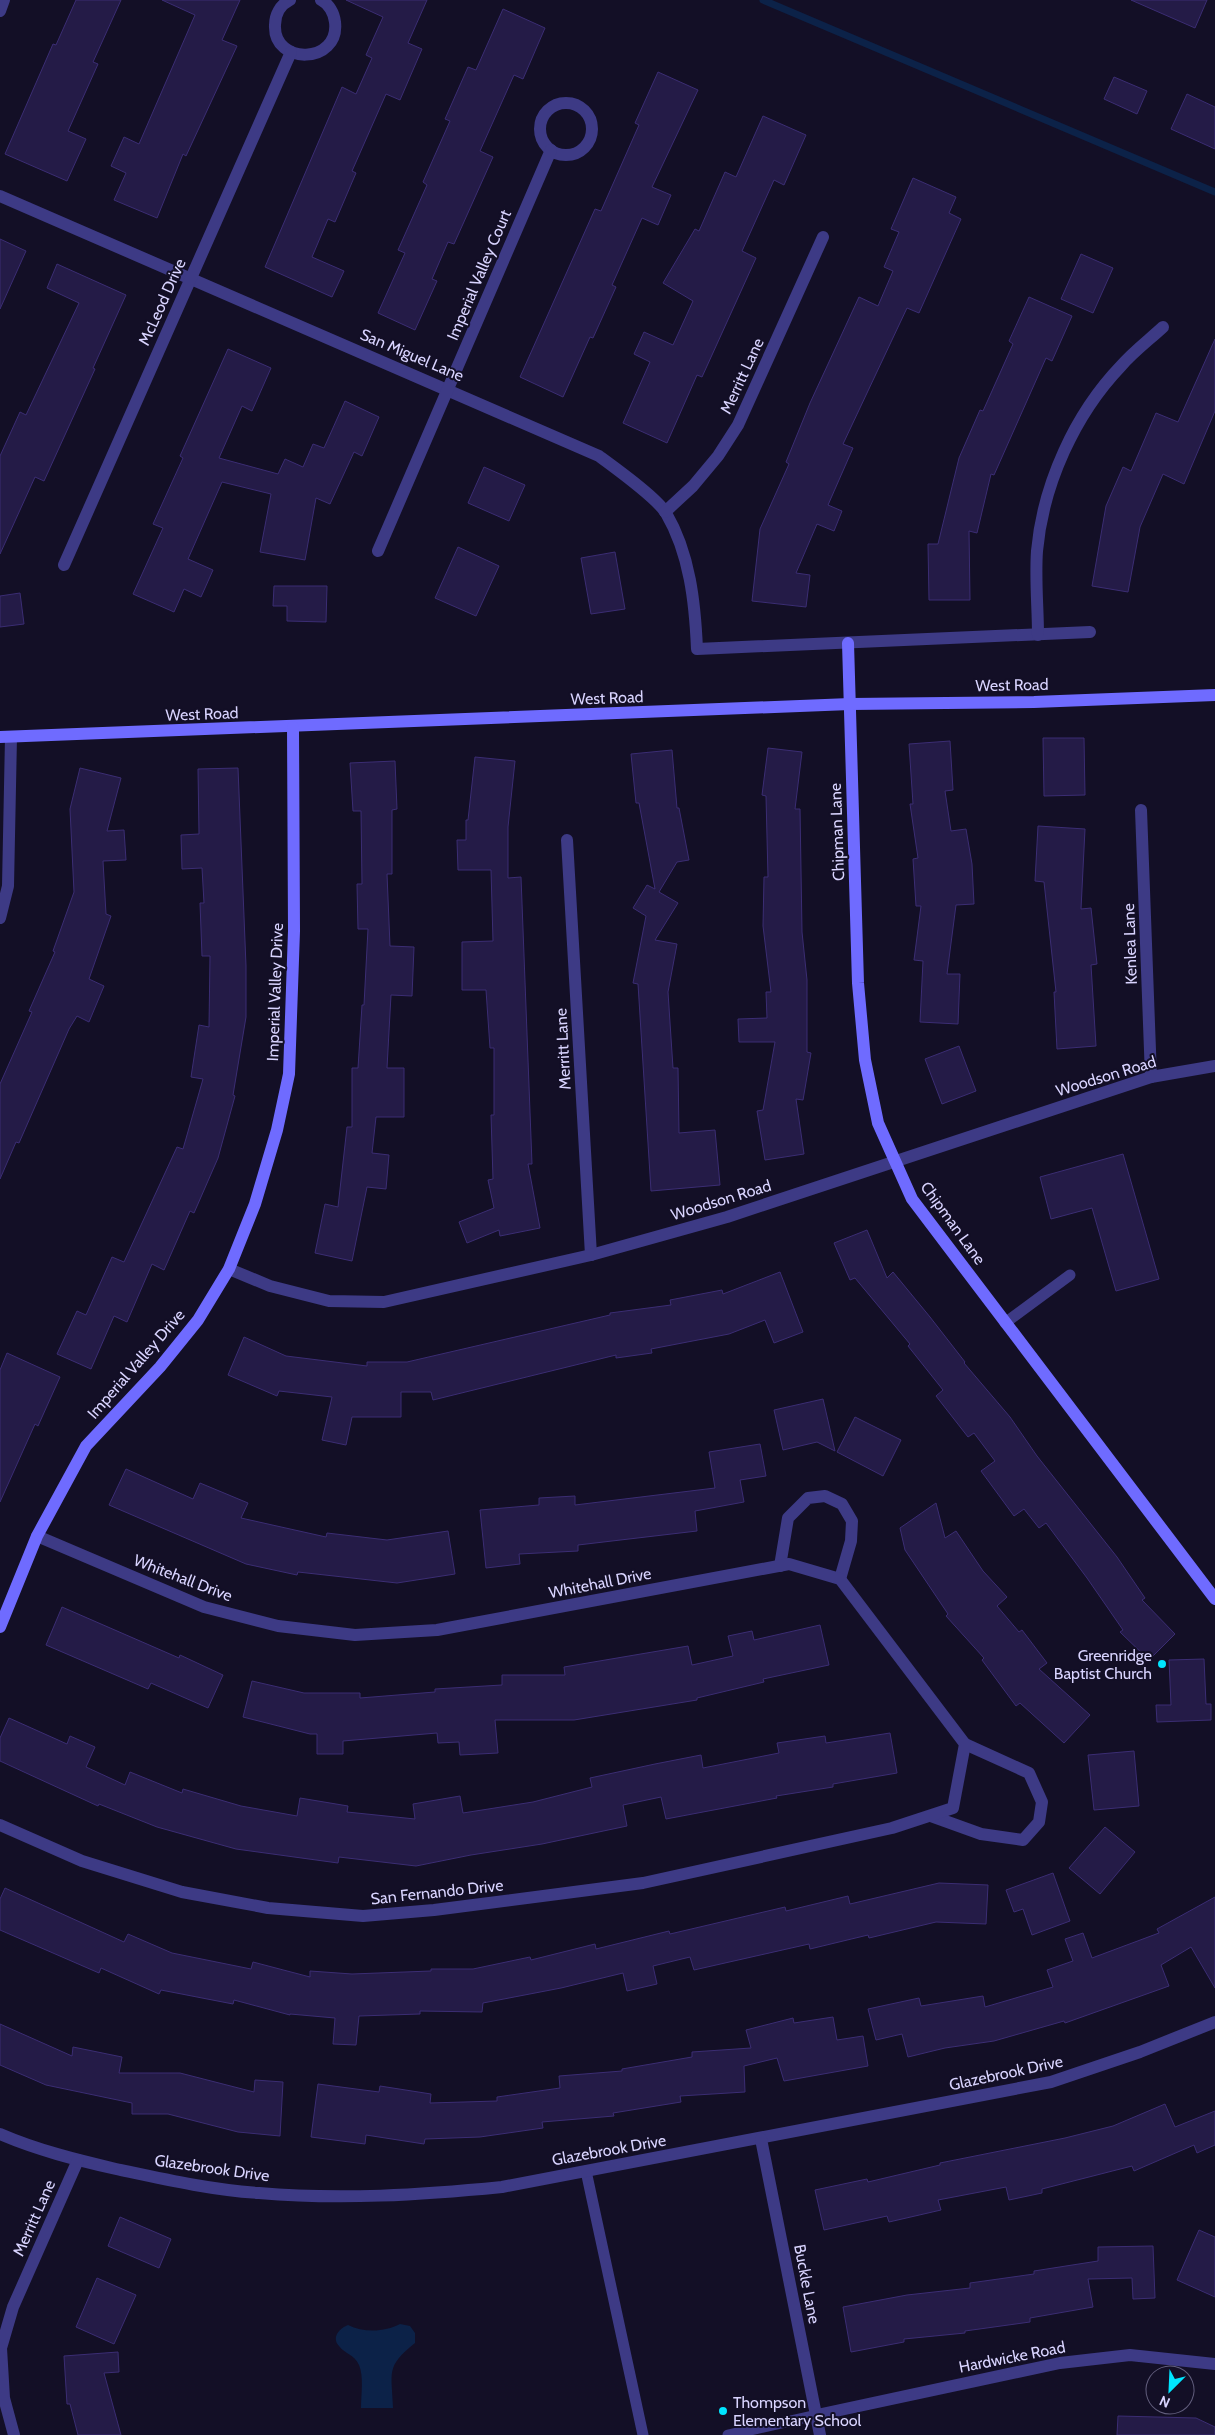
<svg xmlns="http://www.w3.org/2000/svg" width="1215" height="2435" viewBox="0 0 1215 2435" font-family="Cabin,sans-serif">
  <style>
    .water { fill: #0c2248 }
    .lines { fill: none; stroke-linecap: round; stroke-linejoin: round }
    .stream { stroke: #0c2248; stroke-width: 7 }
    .building { fill: #241b47; stroke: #3b2d73 }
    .lane { stroke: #3d3a85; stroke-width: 11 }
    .street { stroke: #3d3a85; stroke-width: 12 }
    .secondary { stroke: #6f6bff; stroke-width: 12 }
    .poi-dot { fill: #00e5ff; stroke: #130f26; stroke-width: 2 }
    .labels { text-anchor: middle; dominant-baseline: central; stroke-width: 4; stroke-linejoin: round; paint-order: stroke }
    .street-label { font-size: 16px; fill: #d9d4ff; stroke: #130f26 }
    .poi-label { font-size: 16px; fill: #d9d4ff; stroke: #130f26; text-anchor: end }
  </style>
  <rect width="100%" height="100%" fill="#130f26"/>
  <path class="water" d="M 400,2324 L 410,2326 L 415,2333 L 415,2343 C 385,2367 392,2372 393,2408 L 361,2408 C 361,2396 364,2376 359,2365 C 354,2354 345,2354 339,2346 C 331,2337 340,2328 348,2325 C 364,2333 385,2332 400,2324 Z"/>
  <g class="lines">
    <path class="stream" d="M 763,0 L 1215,192"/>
  </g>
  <g class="building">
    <path d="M 76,0 L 121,0 L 93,62 L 98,64 L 68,131 L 86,139 L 67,181 L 5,154 L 53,44 L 56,45 Z"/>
    <path d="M 162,0 L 240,0 L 222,40 L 237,46 L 186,156 L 183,154 L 157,218 L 114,200 L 126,173 L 111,166 L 124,137 L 139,144 L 195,15 Z"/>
    <path d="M 346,0 L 427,0 L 408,43 L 422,49 L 400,100 L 386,94 L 352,171 L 356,173 L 335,222 L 328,219 L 312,257 L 344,271 L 332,297 L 265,267 L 342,87 L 356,94 L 372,58 L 366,55 L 383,17 Z"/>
    <path d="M 1131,0 L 1207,0 L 1195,28 Z"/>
    <path d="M 503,9 L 545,28 L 523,79 L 514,75 L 480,151 L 493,157 L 454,244 L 448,242 L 432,279 L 437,281 L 415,330 L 378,313 L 405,253 L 398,250 L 427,185 L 423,182 L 450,121 L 445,119 L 468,67 L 476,70 Z"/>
    <path d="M 658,72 L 698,90 L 652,187 L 671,195 L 658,225 L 642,218 L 612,285 L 616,287 L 593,338 L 590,337 L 563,397 L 520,377 L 595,209 L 601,211 L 639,125 L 635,123 Z"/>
    <path d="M 1114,77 L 1147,91 L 1137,114 L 1104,99 Z"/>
    <path d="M 1187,94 L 1215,107 L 1215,149 L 1171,129 Z"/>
    <path d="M 763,116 L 806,135 L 784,185 L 774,180 L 742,251 L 756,258 L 702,377 L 697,375 L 667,443 L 623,423 L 650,362 L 634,354 L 644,332 L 673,345 L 693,301 L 663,283 L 695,229 L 699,231 L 725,172 L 736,177 Z"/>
    <path d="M 913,178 L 956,197 L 949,213 L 961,219 L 919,313 L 907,308 L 843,444 L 853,448 L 828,505 L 842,511 L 834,531 L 817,524 L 796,573 L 810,575 L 806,607 L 752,601 L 760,529 L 789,464 L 786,462 L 810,403 L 859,297 L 878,306 L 893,271 L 884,267 L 899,232 L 891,229 Z"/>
    <path d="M 0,239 L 26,251 L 0,309 Z"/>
    <path d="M 1081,254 L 1113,268 L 1093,313 L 1061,299 Z"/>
    <path d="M 57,264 L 126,295 L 93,368 L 95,369 L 44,481 L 35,477 L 0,554 L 0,456 L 20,412 L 26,415 L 79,303 L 47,288 Z"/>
    <path d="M 1029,297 L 1072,316 L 1052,361 L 1046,358 L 994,475 L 991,474 L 977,533 L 969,531 L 970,600 L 929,600 L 928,544 L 938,544 L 959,458 L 980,410 L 983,411 L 1013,344 L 1009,341 Z"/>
    <path d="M 1215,339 L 1215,411 L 1184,484 L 1163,474 L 1140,527 L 1128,592 L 1092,586 L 1106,506 L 1123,467 L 1131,471 L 1156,413 L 1178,422 Z"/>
    <path d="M 228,349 L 271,368 L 252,411 L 242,406 L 219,458 L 278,474 L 285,459 L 303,467 L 313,444 L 324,448 L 345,401 L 379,417 L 362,456 L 354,452 L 330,504 L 316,498 L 305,560 L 260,552 L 271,494 L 222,482 L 188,559 L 213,570 L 201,597 L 184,589 L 174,612 L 133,594 L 163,528 L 153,524 L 183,458 L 180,456 Z"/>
    <path d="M 484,467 L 525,485 L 509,521 L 468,503 Z"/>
    <path d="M 458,547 L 499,566 L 476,616 L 435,598 Z"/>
    <path d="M 615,552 L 625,609 L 591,614 L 581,558 Z"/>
    <path d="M 274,586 L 327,586 L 326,622 L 287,621 L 287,606 L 273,606 Z"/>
    <path d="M 20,593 L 24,624 L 0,627 L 0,596 Z"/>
    <path d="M 1043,738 L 1084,738 L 1085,795 L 1044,796 Z"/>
    <path d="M 950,741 L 953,790 L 945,791 L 951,831 L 966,829 L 972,864 L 974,904 L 956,905 L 947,974 L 960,974 L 958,1024 L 920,1022 L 923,961 L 914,960 L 921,906 L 916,906 L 913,859 L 918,858 L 910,804 L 913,804 L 909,744 Z"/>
    <path d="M 768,748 L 802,752 L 795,809 L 800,809 L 802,932 L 807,980 L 807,1052 L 811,1053 L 803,1100 L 796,1099 L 804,1154 L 765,1160 L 757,1111 L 763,1110 L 775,1042 L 739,1042 L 738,1019 L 767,1018 L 766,992 L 771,992 L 763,926 L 764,877 L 768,877 L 766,796 L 762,795 Z"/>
    <path d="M 672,750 L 677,808 L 679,808 L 689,860 L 677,862 L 659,892 L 678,903 L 655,940 L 677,944 L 668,992 L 673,1068 L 678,1068 L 679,1133 L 715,1130 L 720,1185 L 651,1191 L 638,984 L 633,983 L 646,916 L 633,908 L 647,885 L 655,889 L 639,803 L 636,803 L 631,754 Z"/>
    <path d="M 475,757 L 515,761 L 508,827 L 508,878 L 521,877 L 532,1164 L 528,1164 L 540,1228 L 500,1236 L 499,1230 L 467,1243 L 459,1222 L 494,1208 L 488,1180 L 493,1179 L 491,1115 L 494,1115 L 494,1048 L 490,1048 L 486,990 L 462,990 L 462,942 L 493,941 L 491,870 L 458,870 L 457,840 L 466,840 L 466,820 L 468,820 Z"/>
    <path d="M 395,761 L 397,809 L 392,810 L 392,874 L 387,874 L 390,946 L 414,947 L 412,996 L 391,995 L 387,1068 L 404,1068 L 404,1117 L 376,1117 L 372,1153 L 389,1155 L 386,1189 L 367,1187 L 352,1261 L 315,1253 L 325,1204 L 338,1207 L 347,1127 L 352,1127 L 352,1068 L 358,1068 L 362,1005 L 364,1005 L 368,929 L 358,929 L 357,884 L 362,884 L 361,811 L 353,811 L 350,763 Z"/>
    <path d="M 80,768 L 121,778 L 107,831 L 124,830 L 126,860 L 103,861 L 106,914 L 111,916 L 89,979 L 104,986 L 89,1022 L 77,1016 L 69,1029 L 19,1143 L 16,1142 L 0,1179 L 0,1084 L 32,1012 L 29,1011 L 55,952 L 53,951 L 74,892 L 70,809 Z"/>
    <path d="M 238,768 L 246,966 L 246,1017 L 233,1095 L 235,1096 L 218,1158 L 194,1213 L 190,1211 L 164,1270 L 152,1264 L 127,1322 L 114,1316 L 91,1369 L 57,1354 L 77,1311 L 86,1315 L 112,1257 L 124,1262 L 177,1147 L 183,1149 L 203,1079 L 191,1077 L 199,1025 L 209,1027 L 210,956 L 202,956 L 200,903 L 204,903 L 202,868 L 182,869 L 181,835 L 199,834 L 198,769 Z"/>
    <path d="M 1038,826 L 1085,829 L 1081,909 L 1091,908 L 1097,964 L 1091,965 L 1096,1046 L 1057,1049 L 1054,992 L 1056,992 L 1044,882 L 1035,881 Z"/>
    <path d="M 959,1046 L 976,1091 L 942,1104 L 925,1059 Z"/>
    <path d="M 1123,1154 L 1159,1279 L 1116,1291 L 1092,1208 L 1051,1219 L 1040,1177 Z"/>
    <path d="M 867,1230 L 887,1278 L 893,1272 L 930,1317 L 965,1362 L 964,1363 L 1010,1417 L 1037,1456 L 1117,1557 L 1145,1598 L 1142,1600 L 1175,1634 L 1149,1660 L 1120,1632 L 1123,1630 L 1087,1578 L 1046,1523 L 1039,1528 L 1024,1509 L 1014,1516 L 981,1471 L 995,1461 L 974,1433 L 968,1437 L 936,1396 L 943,1390 L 908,1346 L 910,1344 L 855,1278 L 850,1280 L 834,1243 Z"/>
    <path d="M 780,1272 L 803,1332 L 774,1343 L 765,1320 L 729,1334 L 651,1349 L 652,1353 L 616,1358 L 616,1355 L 433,1400 L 431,1392 L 401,1392 L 401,1417 L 352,1417 L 346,1445 L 322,1440 L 332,1397 L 279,1391 L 277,1396 L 228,1375 L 244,1337 L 286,1356 L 367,1366 L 367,1362 L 407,1362 L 610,1315 L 610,1313 L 671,1305 L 670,1300 L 722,1290 L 723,1294 Z"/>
    <path d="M 7,1353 L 60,1377 L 38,1426 L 35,1424 L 0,1502 L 0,1370 Z"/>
    <path d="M 823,1399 L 835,1451 L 817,1442 L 783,1450 L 774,1410 Z"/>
    <path d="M 855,1417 L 901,1440 L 883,1476 L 837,1452 Z"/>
    <path d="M 760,1444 L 766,1476 L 740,1480 L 744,1502 L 695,1511 L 697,1531 L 578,1545 L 578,1551 L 519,1554 L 520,1564 L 486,1568 L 480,1510 L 539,1505 L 539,1498 L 575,1496 L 575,1505 L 715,1488 L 709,1452 Z"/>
    <path d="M 126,1469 L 193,1499 L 200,1483 L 248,1503 L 241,1518 L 326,1537 L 327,1533 L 387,1540 L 448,1531 L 455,1574 L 397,1583 L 298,1572 L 297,1575 L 246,1564 L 109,1505 Z"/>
    <path d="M 936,1503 L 945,1538 L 956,1531 L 983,1571 L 1007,1597 L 997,1606 L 1019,1632 L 1022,1630 L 1047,1663 L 1039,1669 L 1090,1715 L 1064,1743 L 1020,1703 L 1016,1706 L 982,1660 L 984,1658 L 946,1616 L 948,1614 L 905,1550 L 900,1528 Z"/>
    <path d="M 62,1607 L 179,1658 L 180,1655 L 223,1675 L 208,1708 L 151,1683 L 148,1689 L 46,1645 Z"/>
    <path d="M 820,1625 L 829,1665 L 763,1679 L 764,1682 L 697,1698 L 697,1700 L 574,1720 L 495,1720 L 498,1753 L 460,1755 L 459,1742 L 438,1743 L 437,1733 L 343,1741 L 343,1754 L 317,1754 L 317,1734 L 310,1734 L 243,1717 L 252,1681 L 304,1693 L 360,1693 L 360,1698 L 435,1692 L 435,1689 L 502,1685 L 502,1675 L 565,1675 L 564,1667 L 688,1646 L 692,1665 L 733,1656 L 728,1636 L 752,1631 L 754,1640 Z"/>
    <path d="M 1204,1659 L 1206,1704 L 1211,1704 L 1211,1720 L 1157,1722 L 1156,1705 L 1171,1705 L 1169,1660 Z"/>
    <path d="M 9,1718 L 67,1744 L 70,1736 L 95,1747 L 86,1767 L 125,1785 L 130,1772 L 182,1793 L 183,1789 L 241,1806 L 297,1816 L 300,1798 L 348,1806 L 347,1812 L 415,1819 L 413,1804 L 460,1796 L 463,1813 L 533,1802 L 592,1787 L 590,1778 L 655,1764 L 701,1755 L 703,1768 L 779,1753 L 777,1743 L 825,1736 L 826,1743 L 890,1733 L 897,1773 L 833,1784 L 833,1787 L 776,1796 L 777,1798 L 666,1819 L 661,1797 L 623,1805 L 627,1826 L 542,1844 L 471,1855 L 416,1866 L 339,1857 L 338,1863 L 236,1849 L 157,1827 L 99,1804 L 98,1806 L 0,1761 L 0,1738 Z"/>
    <path d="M 1134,1751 L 1139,1806 L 1094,1810 L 1088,1755 Z"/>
    <path d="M 1105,1827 L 1135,1852 L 1100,1894 L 1069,1868 Z"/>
    <path d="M 1053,1873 L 1070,1921 L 1032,1935 L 1023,1909 L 1014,1912 L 1006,1890 Z"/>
    <path d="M 939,1883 L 988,1885 L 986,1924 L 936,1922 L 869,1938 L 868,1935 L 810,1949 L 809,1944 L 694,1970 L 690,1957 L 653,1966 L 657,1984 L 627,1991 L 623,1973 L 561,1988 L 483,2003 L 482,2012 L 420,2011 L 420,2014 L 359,2016 L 356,2045 L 333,2044 L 335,2018 L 290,2014 L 290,2015 L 234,2000 L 233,2004 L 161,1990 L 159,1994 L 101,1968 L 99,1973 L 0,1930 L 0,1899 L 5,1888 L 124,1942 L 128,1934 L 172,1953 L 251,1969 L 253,1962 L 310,1977 L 310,1971 L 352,1974 L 431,1971 L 431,1969 L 473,1969 L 530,1957 L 531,1960 L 595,1944 L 596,1949 L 669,1931 L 670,1934 L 785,1907 L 786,1911 L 848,1896 L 850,1904 Z"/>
    <path d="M 1215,1897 L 1215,1988 L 1191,1947 L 1161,1965 L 1169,1986 L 1065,2023 L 1064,2021 L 994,2041 L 945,2048 L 908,2057 L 902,2034 L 876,2040 L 868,2009 L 919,1998 L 921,2006 L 983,1996 L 985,2007 L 1053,1987 L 1047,1970 L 1073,1961 L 1065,1939 L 1083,1933 L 1092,1958 L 1159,1933 L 1157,1929 Z"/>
    <path d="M 833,2017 L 837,2040 L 863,2036 L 868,2066 L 784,2081 L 777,2058 L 744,2066 L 745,2092 L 680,2096 L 681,2102 L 613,2113 L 614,2116 L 542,2122 L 543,2128 L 480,2137 L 425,2139 L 424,2144 L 366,2135 L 365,2144 L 311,2137 L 318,2084 L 379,2092 L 380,2086 L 431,2094 L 430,2103 L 497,2101 L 497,2097 L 560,2088 L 559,2076 L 622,2071 L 622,2069 L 692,2057 L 692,2052 L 751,2048 L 746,2030 L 793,2018 L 794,2023 Z"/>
    <path d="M 0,2024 L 72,2056 L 73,2047 L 122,2057 L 119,2073 L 180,2073 L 254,2092 L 255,2080 L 283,2082 L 280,2136 L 238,2132 L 168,2114 L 132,2114 L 132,2103 L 46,2085 L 0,2065 Z"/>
    <path d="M 1165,2104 L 1175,2127 L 1215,2111 L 1215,2145 L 1197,2153 L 1194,2145 L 1134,2171 L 1132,2166 L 1042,2189 L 1042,2193 L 1009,2200 L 1006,2187 L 938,2200 L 941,2210 L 889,2222 L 887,2216 L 824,2230 L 815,2190 L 867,2179 L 868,2182 L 940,2165 L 940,2163 L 1065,2138 L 1113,2126 Z"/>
    <path d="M 120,2217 L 171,2239 L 159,2268 L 108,2246 Z"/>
    <path d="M 1199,2230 L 1215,2237 L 1215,2297 L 1177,2280 Z"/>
    <path d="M 1153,2246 L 1155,2298 L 1133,2299 L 1132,2278 L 1088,2279 L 1093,2307 L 1030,2318 L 1030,2322 L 965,2331 L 965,2333 L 904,2339 L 904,2342 L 851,2352 L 843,2307 L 907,2295 L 970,2288 L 970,2283 L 1034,2274 L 1034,2271 L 1098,2261 L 1098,2247 Z"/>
    <path d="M 97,2278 L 136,2295 L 114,2344 L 76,2327 Z"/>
    <path d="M 118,2352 L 119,2372 L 104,2373 L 121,2435 L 78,2435 L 70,2404 L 67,2404 L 64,2356 Z"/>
    <path d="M 1118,2416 L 1196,2418 L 1215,2427 L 1215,2435 L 1117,2435 Z"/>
  </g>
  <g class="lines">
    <g class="lane">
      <path d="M 1005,1323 L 1070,1275"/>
      <path d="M 586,2171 L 643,2435"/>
      <path d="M 728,2435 L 817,2415"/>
    </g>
    <g class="street">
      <path d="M 290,0 C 280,5 275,15 275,25 C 273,66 340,64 335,22 C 334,13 329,4 321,0"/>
      <path d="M 0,11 L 4,0"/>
      <circle cx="566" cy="129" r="26"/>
      <path d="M 0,196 L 599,456 C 615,468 656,497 666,513 C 690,554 695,603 697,649 L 1090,632"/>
      <path d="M 665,512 L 693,486 L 718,456 L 738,425 L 823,237"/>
      <path d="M 378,551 L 551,150"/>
      <path d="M 64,565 L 291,52"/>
      <path d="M 1038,635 C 1038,608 1035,579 1037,551 C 1043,484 1075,414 1121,366 C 1133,352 1149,340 1163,327"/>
      <path d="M 1141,810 L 1151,1077"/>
      <path d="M 567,840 L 591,1255"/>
      <path d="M 0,918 L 8,886 L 11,737"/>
      <path d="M 229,1269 L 270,1286 L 329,1301 L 384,1302 L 591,1255 L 727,1217 L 1151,1077 L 1215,1066"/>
      <path d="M 780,1566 L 788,1518 L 808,1498 L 825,1496 L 842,1504 L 852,1521 L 851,1541 L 840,1579"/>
      <path d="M 931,1816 L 981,1834 L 1023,1840 L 1039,1822 L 1042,1802 L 1029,1773 L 965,1744"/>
      <path d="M 0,1825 L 82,1861 L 182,1892 L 268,1908 L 363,1916 L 434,1910 L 643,1883 L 892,1828 L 953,1808 L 965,1744 L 840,1579 L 789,1564 L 437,1630 L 355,1635 L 278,1626 L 204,1607 L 37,1536"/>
      <path d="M 0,2134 C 37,2150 77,2160 116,2169 C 163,2179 211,2190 259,2193 C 340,2200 421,2195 502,2187 L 1051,2082 L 1140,2052 L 1215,2022"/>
      <path d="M 761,2139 L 820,2435"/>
      <path d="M 817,2415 L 1060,2363 L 1130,2355 L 1215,2364"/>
      <path d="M 14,2435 L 4,2398 L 1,2348 L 13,2307 L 78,2160"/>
    </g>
    <g class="secondary">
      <path d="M 848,643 L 858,983 L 865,1060 L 878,1123 L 912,1199 L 1215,1599"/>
      <path d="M 0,737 L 850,704 L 1034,702 L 1215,695"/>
      <path d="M 0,1627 L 37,1536 L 86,1446 L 160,1367 L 198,1320 L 229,1269 L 255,1204 L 277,1130 L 289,1074 L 294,931 L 293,727"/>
    </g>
  </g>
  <g class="poi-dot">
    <circle cx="1162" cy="1664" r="5"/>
    <circle cx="723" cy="2411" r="5"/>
  </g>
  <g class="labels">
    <g class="street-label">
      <text transform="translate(479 275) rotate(-67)">Imperial Valley Court</text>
      <text transform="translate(162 302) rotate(-66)">McLeod Drive</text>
      <text transform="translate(412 355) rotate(23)">San Miguel Lane</text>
      <text transform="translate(742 376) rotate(-65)">Merritt Lane</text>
      <text transform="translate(1012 685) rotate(-1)">West Road</text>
      <text transform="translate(607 698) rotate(-2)">West Road</text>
      <text transform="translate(202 714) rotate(-2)">West Road</text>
      <text transform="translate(837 832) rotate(-92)">Chipman Lane</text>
      <text transform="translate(1130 944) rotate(-92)">Kenlea Lane</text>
      <text transform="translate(275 992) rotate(-88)">Imperial Valley Drive</text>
      <text transform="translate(563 1049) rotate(-93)">Merritt Lane</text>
      <text transform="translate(1106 1076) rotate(-17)">Woodson Road</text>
      <text transform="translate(721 1200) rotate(-17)">Woodson Road</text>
      <text transform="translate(953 1223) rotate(54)">Chipman Lane</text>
      <text transform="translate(136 1364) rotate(-49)">Imperial Valley Drive</text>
      <text transform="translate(183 1578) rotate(21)">Whitehall Drive</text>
      <text transform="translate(600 1583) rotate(-11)">Whitehall Drive</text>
      <text transform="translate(437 1892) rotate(-6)">San Fernando Drive</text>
      <text transform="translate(1006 2073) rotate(-12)">Glazebrook Drive</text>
      <text transform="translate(609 2150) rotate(-10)">Glazebrook Drive</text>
      <text transform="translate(212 2168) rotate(8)">Glazebrook Drive</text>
      <text transform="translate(34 2218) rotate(-66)">Merritt Lane</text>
      <text transform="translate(807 2284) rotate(79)">Buckle Lane</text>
      <text transform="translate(1012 2357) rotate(-11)">Hardwicke Road</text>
    </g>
    <g class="poi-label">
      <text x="1152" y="1655">Greenridge<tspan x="1152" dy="18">Baptist Church</tspan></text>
      <text x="733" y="2402" text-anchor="start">Thompson<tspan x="733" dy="18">Elementary School</tspan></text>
    </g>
  </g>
  <g transform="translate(1170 2390) rotate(204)"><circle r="24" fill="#130f26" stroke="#625e7d"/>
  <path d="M0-4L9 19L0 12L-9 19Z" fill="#00e5ff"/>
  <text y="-8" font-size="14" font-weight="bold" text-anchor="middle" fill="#d9d4ff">N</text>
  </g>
</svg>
